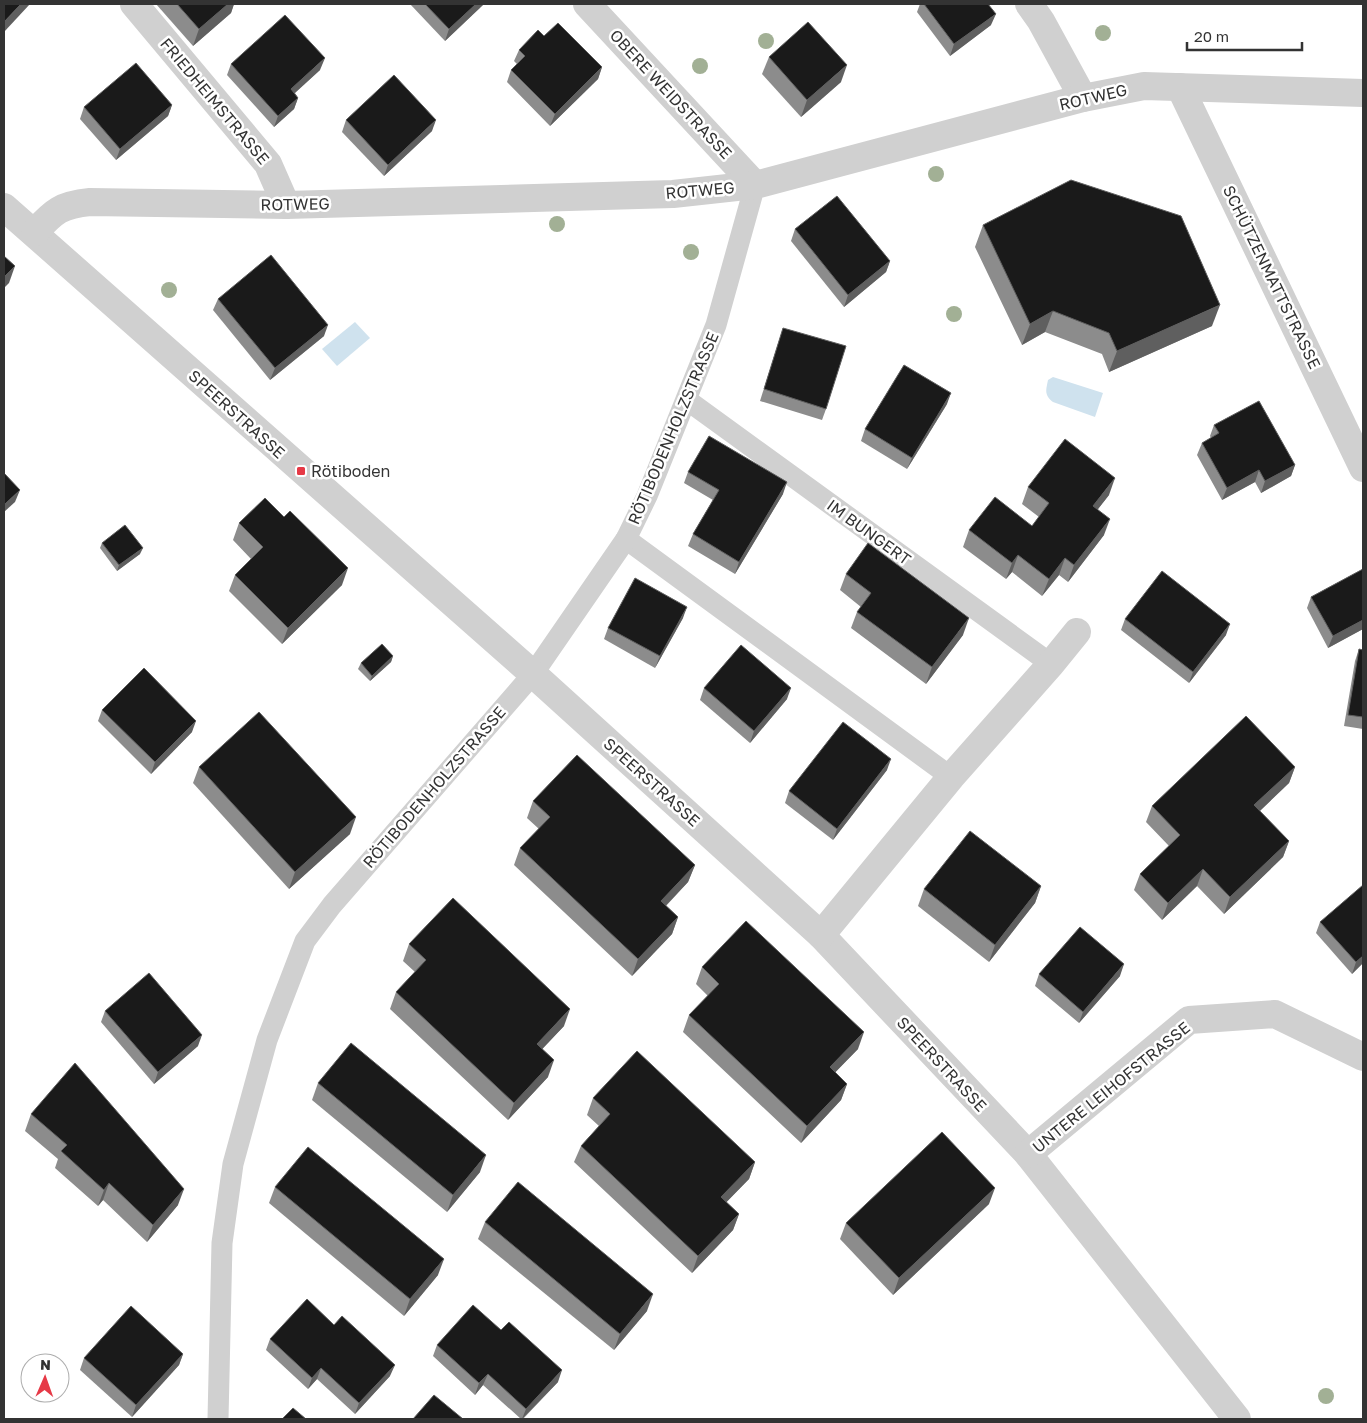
<svg xmlns="http://www.w3.org/2000/svg" width="1367" height="1423" viewBox="0 0 1367 1423" font-family="'Golos Text',sans-serif">
  <style>
    .water { fill: #cfe2ee }
    .lines { fill: none; stroke-linecap: round; stroke-linejoin: round }
    .service { stroke: #d0d0d0; stroke-width: 21 }
    .minor { stroke: #d0d0d0; stroke-width: 28 }
    .tree { fill: #a2b095 }
    .wall { fill: #8c8c8c }
    .shaded-wall { fill: #5f5f5f }
    .building { fill: #1a1a1a; stroke: #5f5f5f }
    .poi-dot { fill: #e63946; stroke: #fff; stroke-width: 2 }
    .labels { text-anchor: middle; dominant-baseline: central; stroke-width: 5; stroke-linejoin: round; paint-order: stroke }
    .street-label { font-size: 16px; fill: #333; stroke: #fff }
    .poi-label { font-size: 16px; fill: #333; stroke: #fff; text-anchor: start }
  </style>
  <rect width="100%" height="100%" fill="#fff"/>
  <g class="water">
    <path d="M 355,322 L 370,338 L 337,366 L 322,349 Z"/>
    <path d="M 1053,377 L 1103,393 L 1095,417 L 1053,402 C 1044,395 1046,390 1048,380 Z"/>
  </g>
  <g class="lines">
    <g class="service">
      <path d="M 687,400 L 1051,664"/>
      <path d="M 626,539 L 951,777"/>
      <path d="M 218,1419 L 222,1243 L 233,1164 L 267,1040 L 305,941 L 332,905 L 533,674 L 626,539 L 647,496 L 716,325 L 755,185"/>
    </g>
    <g class="minor">
      <path d="M 134,4 L 268,164 L 286,205"/>
      <path d="M 587,4 L 755,185"/>
      <path d="M 1029,4 L 1041,21 L 1083,98"/>
      <path d="M 1180,87 L 1363,468"/>
      <path d="M 4,207 L 533,674 L 821,935 L 1028,1154 L 1237,1419"/>
      <path d="M 35,232 C 54,211 61,205 90,202 L 286,205 L 673,194 L 755,185 L 1083,98 L 1144,86 L 1363,93"/>
      <path d="M 821,935 L 951,777 L 1051,664 L 1077,632"/>
      <path d="M 1028,1154 L 1189,1020 L 1275,1014 L 1363,1057"/>
    </g>
  </g>
  <g class="tree">
    <circle cx="1103" cy="33" r="8"/>
    <circle cx="766" cy="41" r="8"/>
    <circle cx="700" cy="66" r="8"/>
    <circle cx="936" cy="174" r="8"/>
    <circle cx="557" cy="224" r="8"/>
    <circle cx="691" cy="252" r="8"/>
    <circle cx="169" cy="290" r="8"/>
    <circle cx="954" cy="314" r="8"/>
    <circle cx="1326" cy="1396" r="8"/>
  </g>
  <g class="wall">
    <path d="M 156,4 L 234,4 L 231,13 L 193,46 Z"/>
    <path d="M 410,4 L 484,4 L 445,41 Z"/>
    <path d="M 920,4 L 988,4 L 991,25 L 950,56 L 917,12 Z"/>
    <path d="M 544,36 L 602,67 L 598,79 L 550,126 L 507,82 L 511,70 L 517,64 L 514,61 L 519,50 Z"/>
    <path d="M 769,57 L 841,82 L 801,117 L 762,74 Z"/>
    <path d="M 231,64 L 320,70 L 295,93 L 298,98 L 294,109 L 274,127 L 227,75 Z"/>
    <path d="M 172,105 L 168,116 L 116,160 L 80,119 L 84,107 Z"/>
    <path d="M 346,120 L 432,131 L 384,176 L 342,132 Z"/>
    <path d="M 983,225 L 1212,326 L 1109,372 L 1102,354 L 1045,332 L 1022,345 L 975,247 Z"/>
    <path d="M 795,229 L 890,261 L 886,272 L 844,307 L 791,241 Z"/>
    <path d="M 218,299 L 324,336 L 270,380 L 213,310 Z"/>
    <path d="M 783,328 L 826,409 L 822,420 L 760,401 Z"/>
    <path d="M 947,404 L 907,469 L 861,441 L 865,429 Z"/>
    <path d="M 1214,425 L 1295,465 L 1291,476 L 1261,493 L 1255,482 L 1222,500 L 1197,455 L 1202,443 L 1211,438 L 1210,436 Z"/>
    <path d="M 688,472 L 783,494 L 735,574 L 688,546 L 693,534 L 713,500 L 684,483 Z"/>
    <path d="M 1028,487 L 1109,495 L 1098,509 L 1104,535 L 1068,582 L 1059,575 L 1042,596 L 1012,572 L 1006,579 L 963,547 L 969,530 L 1032,526 L 1039,517 L 1022,504 Z"/>
    <path d="M 239,523 L 342,585 L 282,644 L 229,591 L 235,575 L 251,559 L 233,540 Z"/>
    <path d="M 102,543 L 140,554 L 117,571 L 100,548 Z"/>
    <path d="M 1363,569 L 1363,629 L 1328,648 L 1307,608 L 1311,597 Z"/>
    <path d="M 846,574 L 963,635 L 926,684 L 851,628 L 857,612 L 861,607 L 840,590 Z"/>
    <path d="M 683,618 L 655,668 L 604,639 L 608,628 Z"/>
    <path d="M 1125,619 L 1226,635 L 1189,683 L 1121,630 Z"/>
    <path d="M 1359,649 L 1363,650 L 1363,729 L 1344,726 L 1355,661 Z"/>
    <path d="M 393,656 L 391,662 L 370,681 L 358,669 L 361,663 Z"/>
    <path d="M 704,688 L 787,699 L 750,743 L 700,700 Z"/>
    <path d="M 102,710 L 192,732 L 151,774 L 98,721 Z"/>
    <path d="M 199,767 L 350,834 L 289,889 L 193,783 Z"/>
    <path d="M 1295,767 L 1289,783 L 1260,811 L 1289,841 L 1283,857 L 1224,914 L 1197,886 L 1162,920 L 1134,890 L 1140,874 L 1169,846 L 1146,822 L 1152,806 Z"/>
    <path d="M 887,770 L 833,840 L 785,803 L 789,791 Z"/>
    <path d="M 533,801 L 695,865 L 688,882 L 666,906 L 678,917 L 672,934 L 632,976 L 514,865 L 520,848 L 539,829 L 527,818 Z"/>
    <path d="M 1041,886 L 1035,903 L 989,962 L 918,906 L 924,889 Z"/>
    <path d="M 1320,922 L 1363,963 L 1352,974 L 1316,933 Z"/>
    <path d="M 409,944 L 564,1026 L 542,1049 L 548,1077 L 508,1120 L 390,1009 L 396,992 L 415,972 L 403,961 Z"/>
    <path d="M 702,967 L 858,1049 L 835,1072 L 847,1084 L 841,1100 L 801,1143 L 683,1032 L 689,1015 L 708,996 L 696,984 Z"/>
    <path d="M 1039,974 L 1120,976 L 1079,1023 L 1035,986 Z"/>
    <path d="M 105,1011 L 198,1046 L 154,1084 L 101,1022 Z"/>
    <path d="M 318,1083 L 480,1172 L 447,1212 L 312,1100 Z"/>
    <path d="M 593,1098 L 755,1162 L 749,1179 L 726,1202 L 739,1214 L 733,1230 L 692,1273 L 574,1162 L 581,1146 L 599,1126 L 587,1115 Z"/>
    <path d="M 31,1114 L 178,1205 L 147,1242 L 103,1200 L 98,1206 L 55,1168 L 58,1159 L 25,1131 Z"/>
    <path d="M 275,1187 L 438,1275 L 404,1316 L 269,1203 Z"/>
    <path d="M 989,1204 L 893,1295 L 840,1239 L 846,1223 Z"/>
    <path d="M 485,1222 L 647,1311 L 614,1350 L 478,1239 Z"/>
    <path d="M 270,1339 L 390,1376 L 355,1414 L 317,1379 L 308,1389 L 266,1350 Z"/>
    <path d="M 437,1345 L 558,1382 L 523,1419 L 521,1419 L 483,1385 L 475,1395 L 433,1356 Z"/>
    <path d="M 183,1354 L 179,1365 L 132,1417 L 80,1370 L 84,1358 Z"/>
  </g>
  <g class="shaded-wall">
    <path d="M 21,4 L 30,4 L 4,32 L 4,22 Z"/>
    <path d="M 228,4 L 234,4 L 231,13 L 193,46 L 199,29 Z"/>
    <path d="M 476,4 L 484,4 L 445,41 L 449,29 Z"/>
    <path d="M 996,14 L 991,25 L 950,56 L 954,44 Z"/>
    <path d="M 325,58 L 320,70 L 287,100 L 291,89 Z"/>
    <path d="M 847,65 L 841,82 L 801,117 L 807,100 Z"/>
    <path d="M 602,67 L 598,79 L 550,126 L 555,114 Z"/>
    <path d="M 298,98 L 294,109 L 274,127 L 278,116 Z"/>
    <path d="M 172,105 L 168,116 L 116,160 L 120,149 Z"/>
    <path d="M 436,120 L 432,131 L 384,176 L 388,165 Z"/>
    <path d="M 890,261 L 886,272 L 844,307 L 848,295 Z"/>
    <path d="M 15,266 L 9,283 L 4,288 L 4,277 Z"/>
    <path d="M 1220,305 L 1212,326 L 1109,372 L 1117,351 Z"/>
    <path d="M 1053,311 L 1045,332 L 1022,345 L 1030,324 Z"/>
    <path d="M 328,325 L 324,336 L 270,380 L 275,368 Z"/>
    <path d="M 951,393 L 947,404 L 907,469 L 912,458 Z"/>
    <path d="M 1295,465 L 1291,476 L 1261,493 L 1265,481 Z"/>
    <path d="M 1259,470 L 1255,482 L 1222,500 L 1227,488 Z"/>
    <path d="M 1115,478 L 1109,495 L 1087,523 L 1093,506 Z"/>
    <path d="M 787,482 L 783,494 L 735,574 L 739,562 Z"/>
    <path d="M 20,490 L 15,502 L 4,512 L 4,505 Z"/>
    <path d="M 1110,519 L 1104,535 L 1068,582 L 1074,565 Z"/>
    <path d="M 143,548 L 140,554 L 117,571 L 119,565 Z"/>
    <path d="M 1018,555 L 1012,572 L 1006,579 L 1012,563 Z"/>
    <path d="M 1065,558 L 1059,575 L 1042,596 L 1049,579 Z"/>
    <path d="M 348,568 L 342,585 L 282,644 L 288,628 Z"/>
    <path d="M 687,607 L 683,618 L 655,668 L 660,656 Z"/>
    <path d="M 969,618 L 963,635 L 926,684 L 932,667 Z"/>
    <path d="M 1363,620 L 1363,629 L 1328,648 L 1333,636 Z"/>
    <path d="M 1230,624 L 1226,635 L 1189,683 L 1193,672 Z"/>
    <path d="M 393,656 L 391,662 L 370,681 L 372,676 Z"/>
    <path d="M 791,688 L 787,699 L 750,743 L 754,731 Z"/>
    <path d="M 196,721 L 192,732 L 151,774 L 155,762 Z"/>
    <path d="M 891,759 L 887,770 L 833,840 L 837,829 Z"/>
    <path d="M 1295,767 L 1289,783 L 1248,822 L 1254,805 Z"/>
    <path d="M 356,817 L 350,834 L 289,889 L 295,872 Z"/>
    <path d="M 1289,841 L 1283,857 L 1224,914 L 1230,897 Z"/>
    <path d="M 695,865 L 688,882 L 655,917 L 661,901 Z"/>
    <path d="M 1203,869 L 1197,886 L 1162,920 L 1168,903 Z"/>
    <path d="M 1041,886 L 1035,903 L 989,962 L 995,945 Z"/>
    <path d="M 678,917 L 672,934 L 632,976 L 638,959 Z"/>
    <path d="M 1363,956 L 1363,963 L 1352,974 L 1356,962 Z"/>
    <path d="M 1124,964 L 1120,976 L 1079,1023 L 1083,1012 Z"/>
    <path d="M 570,1009 L 564,1026 L 531,1061 L 537,1044 Z"/>
    <path d="M 864,1032 L 858,1049 L 824,1084 L 830,1067 Z"/>
    <path d="M 202,1035 L 198,1046 L 154,1084 L 158,1072 Z"/>
    <path d="M 554,1060 L 548,1077 L 508,1120 L 514,1103 Z"/>
    <path d="M 847,1084 L 841,1100 L 801,1143 L 807,1126 Z"/>
    <path d="M 486,1155 L 480,1172 L 447,1212 L 453,1195 Z"/>
    <path d="M 755,1162 L 749,1179 L 715,1214 L 721,1197 Z"/>
    <path d="M 109,1183 L 103,1200 L 98,1206 L 104,1190 Z"/>
    <path d="M 995,1188 L 989,1204 L 893,1295 L 899,1278 Z"/>
    <path d="M 184,1189 L 178,1205 L 147,1242 L 153,1225 Z"/>
    <path d="M 739,1214 L 733,1230 L 692,1273 L 698,1256 Z"/>
    <path d="M 444,1259 L 438,1275 L 404,1316 L 410,1299 Z"/>
    <path d="M 653,1294 L 647,1311 L 614,1350 L 620,1334 Z"/>
    <path d="M 183,1354 L 179,1365 L 132,1417 L 136,1405 Z"/>
    <path d="M 395,1365 L 390,1376 L 355,1414 L 359,1403 Z"/>
    <path d="M 321,1368 L 317,1379 L 308,1389 L 312,1378 Z"/>
    <path d="M 562,1370 L 558,1382 L 522,1419 L 526,1409 Z"/>
    <path d="M 488,1374 L 483,1385 L 475,1395 L 479,1383 Z"/>
  </g>
  <g class="building">
    <path d="M 4,4 L 21,4 L 4,22 Z"/>
    <path d="M 177,4 L 228,4 L 199,29 Z"/>
    <path d="M 425,4 L 476,4 L 449,29 Z"/>
    <path d="M 924,4 L 988,4 L 996,14 L 954,44 Z"/>
    <path d="M 285,15 L 325,58 L 291,89 L 298,98 L 278,116 L 231,64 Z"/>
    <path d="M 808,22 L 847,65 L 807,100 L 769,57 Z"/>
    <path d="M 558,23 L 602,67 L 555,114 L 511,70 L 525,56 L 519,50 L 538,30 L 544,36 Z"/>
    <path d="M 136,63 L 172,105 L 120,149 L 84,107 Z"/>
    <path d="M 394,75 L 436,120 L 388,165 L 346,120 Z"/>
    <path d="M 1071,180 L 1181,216 L 1220,305 L 1117,351 L 1109,333 L 1053,311 L 1030,324 L 983,225 Z"/>
    <path d="M 837,196 L 890,261 L 848,295 L 795,229 Z"/>
    <path d="M 271,255 L 328,325 L 275,368 L 218,299 Z"/>
    <path d="M 4,256 L 15,266 L 4,277 Z"/>
    <path d="M 783,328 L 846,346 L 826,409 L 764,389 Z"/>
    <path d="M 904,365 L 951,393 L 912,458 L 865,429 Z"/>
    <path d="M 1259,401 L 1295,465 L 1265,481 L 1259,470 L 1227,488 L 1202,443 L 1219,433 L 1214,425 Z"/>
    <path d="M 709,436 L 787,482 L 739,562 L 693,534 L 719,490 L 688,472 Z"/>
    <path d="M 1065,439 L 1115,478 L 1093,506 L 1110,519 L 1074,565 L 1065,558 L 1049,579 L 1018,555 L 1012,563 L 969,530 L 995,497 L 1032,526 L 1049,503 L 1028,487 Z"/>
    <path d="M 4,473 L 20,490 L 4,505 Z"/>
    <path d="M 265,498 L 284,517 L 290,511 L 348,568 L 288,628 L 235,575 L 263,547 L 239,523 Z"/>
    <path d="M 125,525 L 143,548 L 119,565 L 102,543 Z"/>
    <path d="M 868,543 L 969,618 L 932,667 L 857,612 L 871,593 L 846,574 Z"/>
    <path d="M 1363,569 L 1363,620 L 1333,636 L 1311,597 Z"/>
    <path d="M 1162,571 L 1230,624 L 1193,672 L 1125,619 Z"/>
    <path d="M 635,578 L 687,607 L 660,656 L 608,628 Z"/>
    <path d="M 382,644 L 393,656 L 372,676 L 361,663 Z"/>
    <path d="M 741,645 L 791,688 L 754,731 L 704,688 Z"/>
    <path d="M 1359,649 L 1363,650 L 1363,717 L 1348,715 Z"/>
    <path d="M 144,668 L 196,721 L 155,762 L 102,710 Z"/>
    <path d="M 259,712 L 356,817 L 295,872 L 199,767 Z"/>
    <path d="M 1246,716 L 1295,767 L 1254,805 L 1289,841 L 1230,897 L 1203,869 L 1168,903 L 1140,874 L 1180,835 L 1152,806 Z"/>
    <path d="M 843,722 L 891,759 L 837,829 L 789,791 Z"/>
    <path d="M 577,755 L 695,865 L 661,901 L 678,917 L 638,959 L 520,848 L 550,817 L 533,801 Z"/>
    <path d="M 970,831 L 1041,886 L 995,945 L 924,889 Z"/>
    <path d="M 1363,885 L 1363,956 L 1356,962 L 1320,922 Z"/>
    <path d="M 453,898 L 570,1009 L 537,1044 L 554,1060 L 514,1103 L 396,992 L 426,960 L 409,944 Z"/>
    <path d="M 746,921 L 864,1032 L 830,1067 L 847,1084 L 807,1126 L 689,1015 L 719,984 L 702,967 Z"/>
    <path d="M 1080,927 L 1124,964 L 1083,1012 L 1039,974 Z"/>
    <path d="M 149,973 L 202,1035 L 158,1072 L 105,1011 Z"/>
    <path d="M 351,1043 L 486,1155 L 453,1195 L 318,1083 Z"/>
    <path d="M 637,1051 L 755,1162 L 721,1197 L 739,1214 L 698,1256 L 581,1146 L 610,1114 L 593,1098 Z"/>
    <path d="M 75,1063 L 184,1189 L 153,1225 L 109,1183 L 104,1190 L 61,1151 L 67,1145 L 31,1114 Z"/>
    <path d="M 942,1132 L 995,1188 L 899,1278 L 846,1223 Z"/>
    <path d="M 308,1147 L 444,1259 L 410,1299 L 275,1187 Z"/>
    <path d="M 518,1182 L 653,1294 L 620,1334 L 485,1222 Z"/>
    <path d="M 307,1299 L 334,1325 L 342,1316 L 395,1365 L 359,1403 L 321,1368 L 312,1378 L 270,1339 Z"/>
    <path d="M 473,1305 L 501,1330 L 509,1322 L 562,1370 L 526,1409 L 488,1374 L 479,1383 L 437,1345 Z"/>
    <path d="M 131,1306 L 183,1354 L 136,1405 L 84,1358 Z"/>
    <path d="M 434,1395 L 463,1419 L 413,1419 Z"/>
    <path d="M 293,1408 L 306,1419 L 282,1419 Z"/>
  </g>
  <rect class="poi-dot" x="296" y="466" width="10" height="10" rx="2.5"/>
  <g class="labels">
    <g class="street-label">
      <text transform="translate(671 94) rotate(47)">OBERE WEIDSTRASSE</text>
      <text transform="translate(1093 97) rotate(-13)">ROTWEG</text>
      <text transform="translate(215 101) rotate(50)">FRIEDHEIMSTRASSE</text>
      <text transform="translate(700 190) rotate(-5)">ROTWEG</text>
      <text transform="translate(295 204) rotate(-1)">ROTWEG</text>
      <text transform="translate(1272 277) rotate(64)">SCHÜTZENMATTSTRASSE</text>
      <text transform="translate(237 414) rotate(42)">SPEERSTRASSE</text>
      <text transform="translate(673 428) rotate(-67)">RÖTIBODENHOLZSTRASSE</text>
      <text transform="translate(869 532) rotate(36)">IM BUNGERT</text>
      <text transform="translate(652 782) rotate(42)">SPEERSTRASSE</text>
      <text transform="translate(434 787) rotate(-49)">RÖTIBODENHOLZSTRASSE</text>
      <text transform="translate(942 1064) rotate(47)">SPEERSTRASSE</text>
      <text transform="translate(1111 1087) rotate(-39)">UNTERE LEIHOFSTRASSE</text>
    </g>
    <g class="poi-label">
      <text x="311" y="471">Rötiboden</text>
    </g>
  </g>
  <rect width="1367" height="1423" fill="none" stroke="#333333" stroke-width="10"/>
  <g transform="translate(45 1378) rotate(2)"><circle r="24" fill="#ffffff" stroke="#adadad"/>
  <path d="M0-4L9 19L0 12L-9 19Z" fill="#e63946"/>
  <text y="-8" font-size="14" font-weight="bold" text-anchor="middle" fill="#333333">N</text>
  </g>
  <path d="M1187 42v8h115v-8" fill="none" stroke="#333333" stroke-width="2.5"/>
  <text x="1194" y="42" font-size="15" fill="#333333" stroke="#ffffff" stroke-width="4" paint-order="stroke">20 m</text>
</svg>
